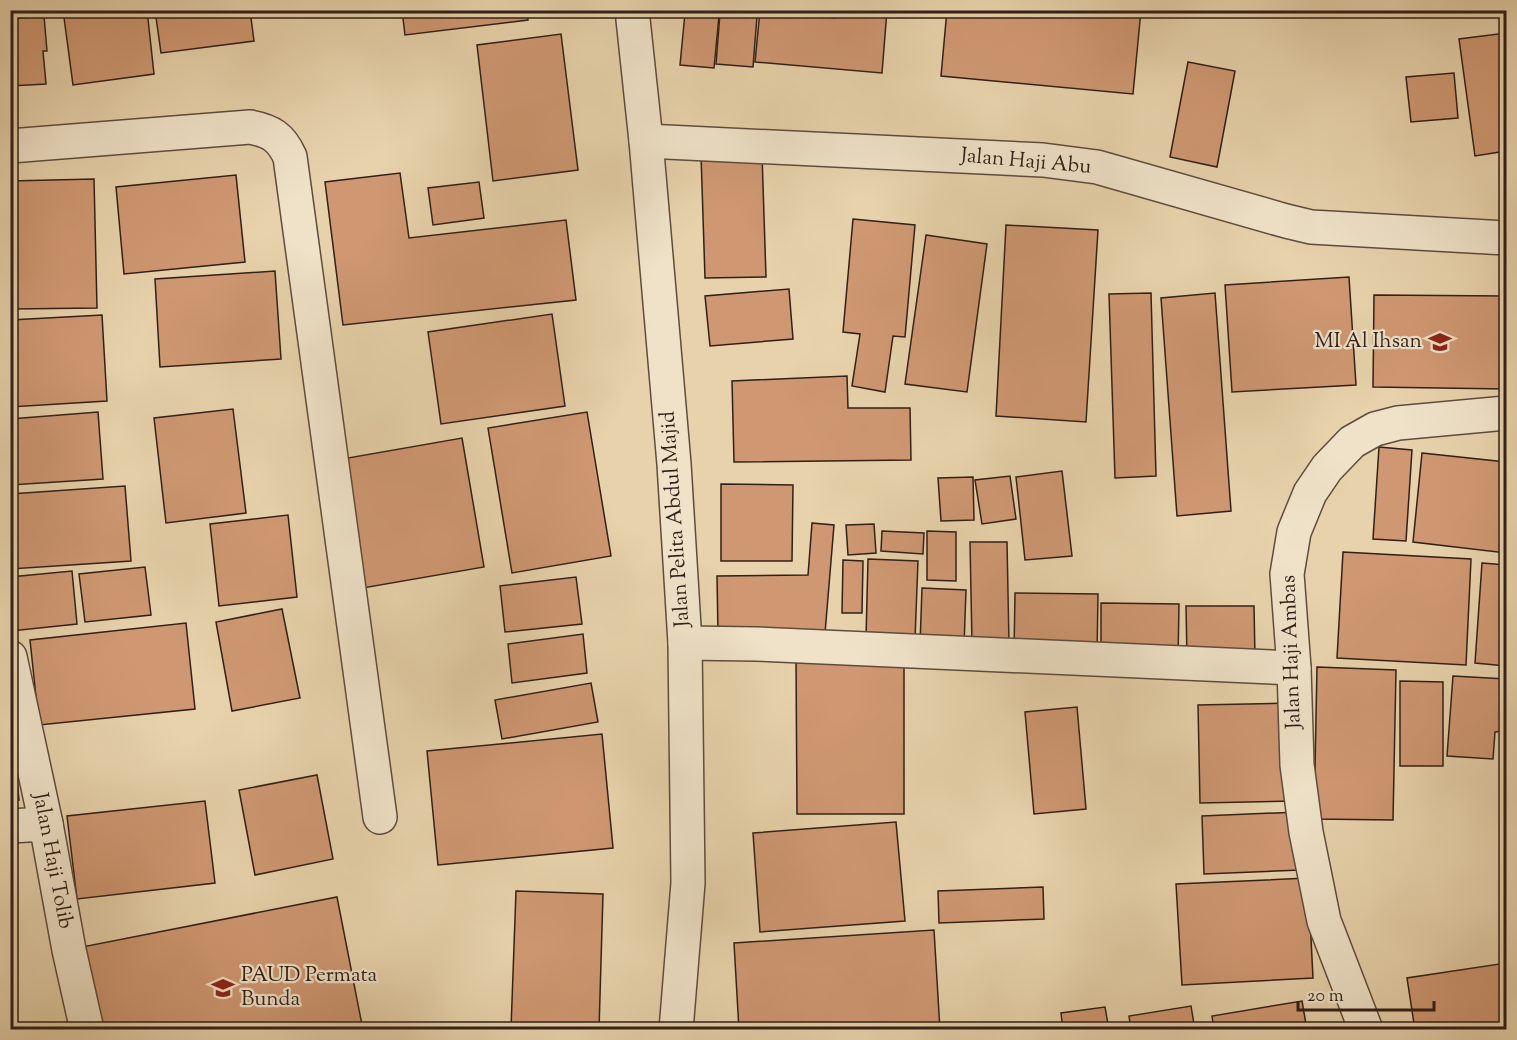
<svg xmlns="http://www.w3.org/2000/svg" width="1517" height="1040" viewBox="0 0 1517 1040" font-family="'Sorts Mill Goudy',serif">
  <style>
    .building { fill: #cf9872; stroke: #311f19; stroke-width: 1.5 }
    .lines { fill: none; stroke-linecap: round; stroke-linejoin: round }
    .minor-casing { stroke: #5e4c3e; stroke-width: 36 }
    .minor { stroke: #efe2c8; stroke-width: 33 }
    .labels { text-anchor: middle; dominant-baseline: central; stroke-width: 4.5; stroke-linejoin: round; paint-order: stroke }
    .street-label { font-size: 21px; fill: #311f19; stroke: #efe2c8 }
    .poi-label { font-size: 21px; fill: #311f19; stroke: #efe2c8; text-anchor: end }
  </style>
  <rect width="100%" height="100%" fill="#e7d2ab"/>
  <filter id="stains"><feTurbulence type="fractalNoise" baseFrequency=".00333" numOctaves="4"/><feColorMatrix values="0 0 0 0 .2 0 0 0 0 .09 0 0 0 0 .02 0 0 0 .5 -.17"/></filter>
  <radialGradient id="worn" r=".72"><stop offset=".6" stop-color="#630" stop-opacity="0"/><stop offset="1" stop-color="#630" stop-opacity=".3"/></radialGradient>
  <g class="building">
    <path d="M 63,10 L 147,10 L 154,74 L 73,85 Z"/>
    <path d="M 155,10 L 250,10 L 254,41 L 161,53 Z"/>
    <path d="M 402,10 L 527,10 L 528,20 L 405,35 Z"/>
    <path d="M 760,10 L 835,18 L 836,10 L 887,10 L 882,73 L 755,62 Z"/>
    <path d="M 779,10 L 820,10 L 820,14 Z"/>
    <path d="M 947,10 L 1141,10 L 1133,94 L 941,76 Z"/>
    <path d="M 685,13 L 719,16 L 714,68 L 680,65 Z"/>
    <path d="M 720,13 L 757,16 L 753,67 L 716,64 Z"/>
    <path d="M 44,16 L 47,51 L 43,51 L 46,84 L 10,86 L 10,19 Z"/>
    <path d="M 1506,33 L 1506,151 L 1475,156 L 1459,39 Z"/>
    <path d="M 561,34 L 578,170 L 493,181 L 477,45 Z"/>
    <path d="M 1188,62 L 1235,71 L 1217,167 L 1170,157 Z"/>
    <path d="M 1454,73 L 1458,118 L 1411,122 L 1406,77 Z"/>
    <path d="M 762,154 L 766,277 L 705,278 L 701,155 Z"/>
    <path d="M 400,173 L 409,238 L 566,220 L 576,300 L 343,325 L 325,182 Z"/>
    <path d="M 236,175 L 245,262 L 124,274 L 116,187 Z"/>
    <path d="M 94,179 L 97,308 L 10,309 L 10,181 Z"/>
    <path d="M 479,182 L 484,218 L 433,225 L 428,188 Z"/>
    <path d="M 853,219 L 915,225 L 905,337 L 893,336 L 885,392 L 852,386 L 860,334 L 843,332 Z"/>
    <path d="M 1006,225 L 1098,230 L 1086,422 L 996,416 Z"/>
    <path d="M 926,235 L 987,244 L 967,392 L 905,384 Z"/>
    <path d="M 275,271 L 281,359 L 160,367 L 155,279 Z"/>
    <path d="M 1349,277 L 1356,385 L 1232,392 L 1225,285 Z"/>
    <path d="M 789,289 L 793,339 L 710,346 L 705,296 Z"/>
    <path d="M 1151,293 L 1156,476 L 1115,478 L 1109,294 Z"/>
    <path d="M 1215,293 L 1231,511 L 1177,516 L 1161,298 Z"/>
    <path d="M 1374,295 L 1506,296 L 1506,389 L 1373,387 Z"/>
    <path d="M 552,314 L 565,406 L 441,424 L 428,332 Z"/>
    <path d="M 102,315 L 107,401 L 10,407 L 10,320 Z"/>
    <path d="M 847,376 L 848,408 L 910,408 L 911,460 L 734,462 L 732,381 Z"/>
    <path d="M 233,409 L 246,513 L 166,523 L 154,418 Z"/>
    <path d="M 98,412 L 103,479 L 10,485 L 10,419 Z"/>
    <path d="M 587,412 L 611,556 L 512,573 L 488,428 Z"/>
    <path d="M 462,438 L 484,567 L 363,588 L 342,459 Z"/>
    <path d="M 1379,447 L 1412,450 L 1406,541 L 1373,539 Z"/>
    <path d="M 1422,453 L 1506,462 L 1506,553 L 1413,542 Z"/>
    <path d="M 1062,471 L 1072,556 L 1025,560 L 1016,477 Z"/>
    <path d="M 1010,476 L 1016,519 L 982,524 L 975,480 Z"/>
    <path d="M 973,477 L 974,520 L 941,521 L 938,478 Z"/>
    <path d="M 721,484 L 793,485 L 792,561 L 721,561 Z"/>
    <path d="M 125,486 L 131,561 L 10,569 L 10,494 Z"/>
    <path d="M 288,515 L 297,597 L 219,606 L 210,524 Z"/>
    <path d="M 812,523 L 834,525 L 825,633 L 718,634 L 717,576 L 808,575 Z"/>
    <path d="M 874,524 L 876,553 L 848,555 L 846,525 Z"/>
    <path d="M 882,531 L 924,533 L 923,554 L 881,551 Z"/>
    <path d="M 927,531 L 956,532 L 956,581 L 927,580 Z"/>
    <path d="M 970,542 L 1007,542 L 1009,643 L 972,643 Z"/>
    <path d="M 1343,552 L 1471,559 L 1466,665 L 1337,658 Z"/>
    <path d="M 868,559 L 918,561 L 915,639 L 866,638 Z"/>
    <path d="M 843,560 L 863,561 L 862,613 L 842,613 Z"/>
    <path d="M 1482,563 L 1506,565 L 1506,666 L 1475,663 Z"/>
    <path d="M 145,567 L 151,615 L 85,622 L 79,574 Z"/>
    <path d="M 72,571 L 77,624 L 11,631 L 10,577 Z"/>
    <path d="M 576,577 L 582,624 L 505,632 L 500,586 Z"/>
    <path d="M 922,588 L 966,590 L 964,646 L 920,645 Z"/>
    <path d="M 1015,593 L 1098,594 L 1097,654 L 1014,653 Z"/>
    <path d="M 1101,603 L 1179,604 L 1178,660 L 1101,659 Z"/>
    <path d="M 1186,606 L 1254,606 L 1255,658 L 1187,658 Z"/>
    <path d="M 282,609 L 300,698 L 232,711 L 216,622 Z"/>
    <path d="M 186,623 L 195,709 L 39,725 L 30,640 Z"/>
    <path d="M 583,634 L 587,673 L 512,683 L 508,644 Z"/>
    <path d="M 796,659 L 904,660 L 904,814 L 797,814 Z"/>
    <path d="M 1317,667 L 1396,670 L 1393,820 L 1314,819 Z"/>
    <path d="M 1453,676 L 1506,679 L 1506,731 L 1495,732 L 1493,759 L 1447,756 Z"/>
    <path d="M 1400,681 L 1443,682 L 1443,766 L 1400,766 Z"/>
    <path d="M 591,683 L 598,722 L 502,739 L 495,700 Z"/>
    <path d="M 1292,703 L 1294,801 L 1200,803 L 1198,705 Z"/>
    <path d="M 1077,707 L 1086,809 L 1034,814 L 1025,712 Z"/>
    <path d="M 602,734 L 613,848 L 438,865 L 427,751 Z"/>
    <path d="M 10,754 L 14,754 L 19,800 L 10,801 Z"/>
    <path d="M 317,775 L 333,859 L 255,875 L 239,790 Z"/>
    <path d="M 205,801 L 215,883 L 77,899 L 67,816 Z"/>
    <path d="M 1299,812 L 1300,870 L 1204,874 L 1202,816 Z"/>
    <path d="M 896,822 L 905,921 L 760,932 L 753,833 Z"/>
    <path d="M 1308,878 L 1313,978 L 1182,985 L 1176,884 Z"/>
    <path d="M 1043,887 L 1044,919 L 939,923 L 938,891 Z"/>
    <path d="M 516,891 L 603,894 L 599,1030 L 511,1029 Z"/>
    <path d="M 337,897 L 363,1030 L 99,1030 L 82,947 Z"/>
    <path d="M 934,930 L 940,1030 L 739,1030 L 734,943 Z"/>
    <path d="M 1506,963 L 1506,1030 L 1415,1030 L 1407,978 Z"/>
    <path d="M 1302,1001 L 1307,1030 L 1214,1030 L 1212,1016 Z"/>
    <path d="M 1191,1006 L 1195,1030 L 1131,1030 L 1129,1016 Z"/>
    <path d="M 1105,1007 L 1109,1030 L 1063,1030 L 1061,1013 Z"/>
  </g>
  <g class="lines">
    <g class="minor-casing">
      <g id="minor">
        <path d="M 632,10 L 646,141 L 674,464 L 685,643 L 688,883 L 676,1030"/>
        <path d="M 646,141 L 1043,160 L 1097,167 L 1286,221 L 1311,227 L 1506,238"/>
        <path d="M 10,146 L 250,127 C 271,131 281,137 290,157 L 380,817"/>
        <path d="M 685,643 L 756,644 L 1294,668"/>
        <path d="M 10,657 L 46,824 L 69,950 L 87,1030"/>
        <path d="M 10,826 L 46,824"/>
        <path d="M 1366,1030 L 1324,921 L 1306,832 L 1297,765 L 1294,668 L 1287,574 L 1294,532 L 1310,493 L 1327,468 L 1352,442 L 1375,429 L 1398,423 L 1506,413"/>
      </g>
    </g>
    <use href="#minor" class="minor"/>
  </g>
  <defs>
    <g id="school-bare" transform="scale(1.8)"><path d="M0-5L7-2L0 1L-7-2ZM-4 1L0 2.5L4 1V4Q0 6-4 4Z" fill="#8f2418" stroke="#efe2c8" stroke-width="2.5" paint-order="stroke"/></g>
  </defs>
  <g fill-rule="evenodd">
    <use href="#school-bare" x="1440" y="342"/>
    <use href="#school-bare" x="223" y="988"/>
  </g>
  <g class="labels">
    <g class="street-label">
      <text transform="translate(1026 162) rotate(5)">Jalan Haji Abu</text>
      <text transform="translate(676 519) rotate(-94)">Jalan Pelita Abdul Majid</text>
      <text transform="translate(1292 652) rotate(-92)">Jalan Haji Ambas</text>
      <text transform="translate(52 861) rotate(79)">Jalan Haji Tolib</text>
    </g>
    <g class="poi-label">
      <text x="1422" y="342">MI Al Ihsan</text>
      <text x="241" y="976" text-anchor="start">PAUD Permata<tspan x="241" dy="24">Bunda</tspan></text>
    </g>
  </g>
  <rect width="1517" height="1040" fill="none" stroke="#e7d2ab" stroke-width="36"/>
  <rect x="12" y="12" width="1493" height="1016" fill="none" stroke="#311f19" stroke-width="3"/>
  <rect x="18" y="18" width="1481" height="1004" fill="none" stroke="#311f19" stroke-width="1.5"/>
  <path d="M1298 1001v9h136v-9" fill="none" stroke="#311f19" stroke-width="3"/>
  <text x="1307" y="1001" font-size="18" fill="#311f19" stroke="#efe2c8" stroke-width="4.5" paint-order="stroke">20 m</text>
  <rect width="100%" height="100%" filter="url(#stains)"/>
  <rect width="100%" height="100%" fill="url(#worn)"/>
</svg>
